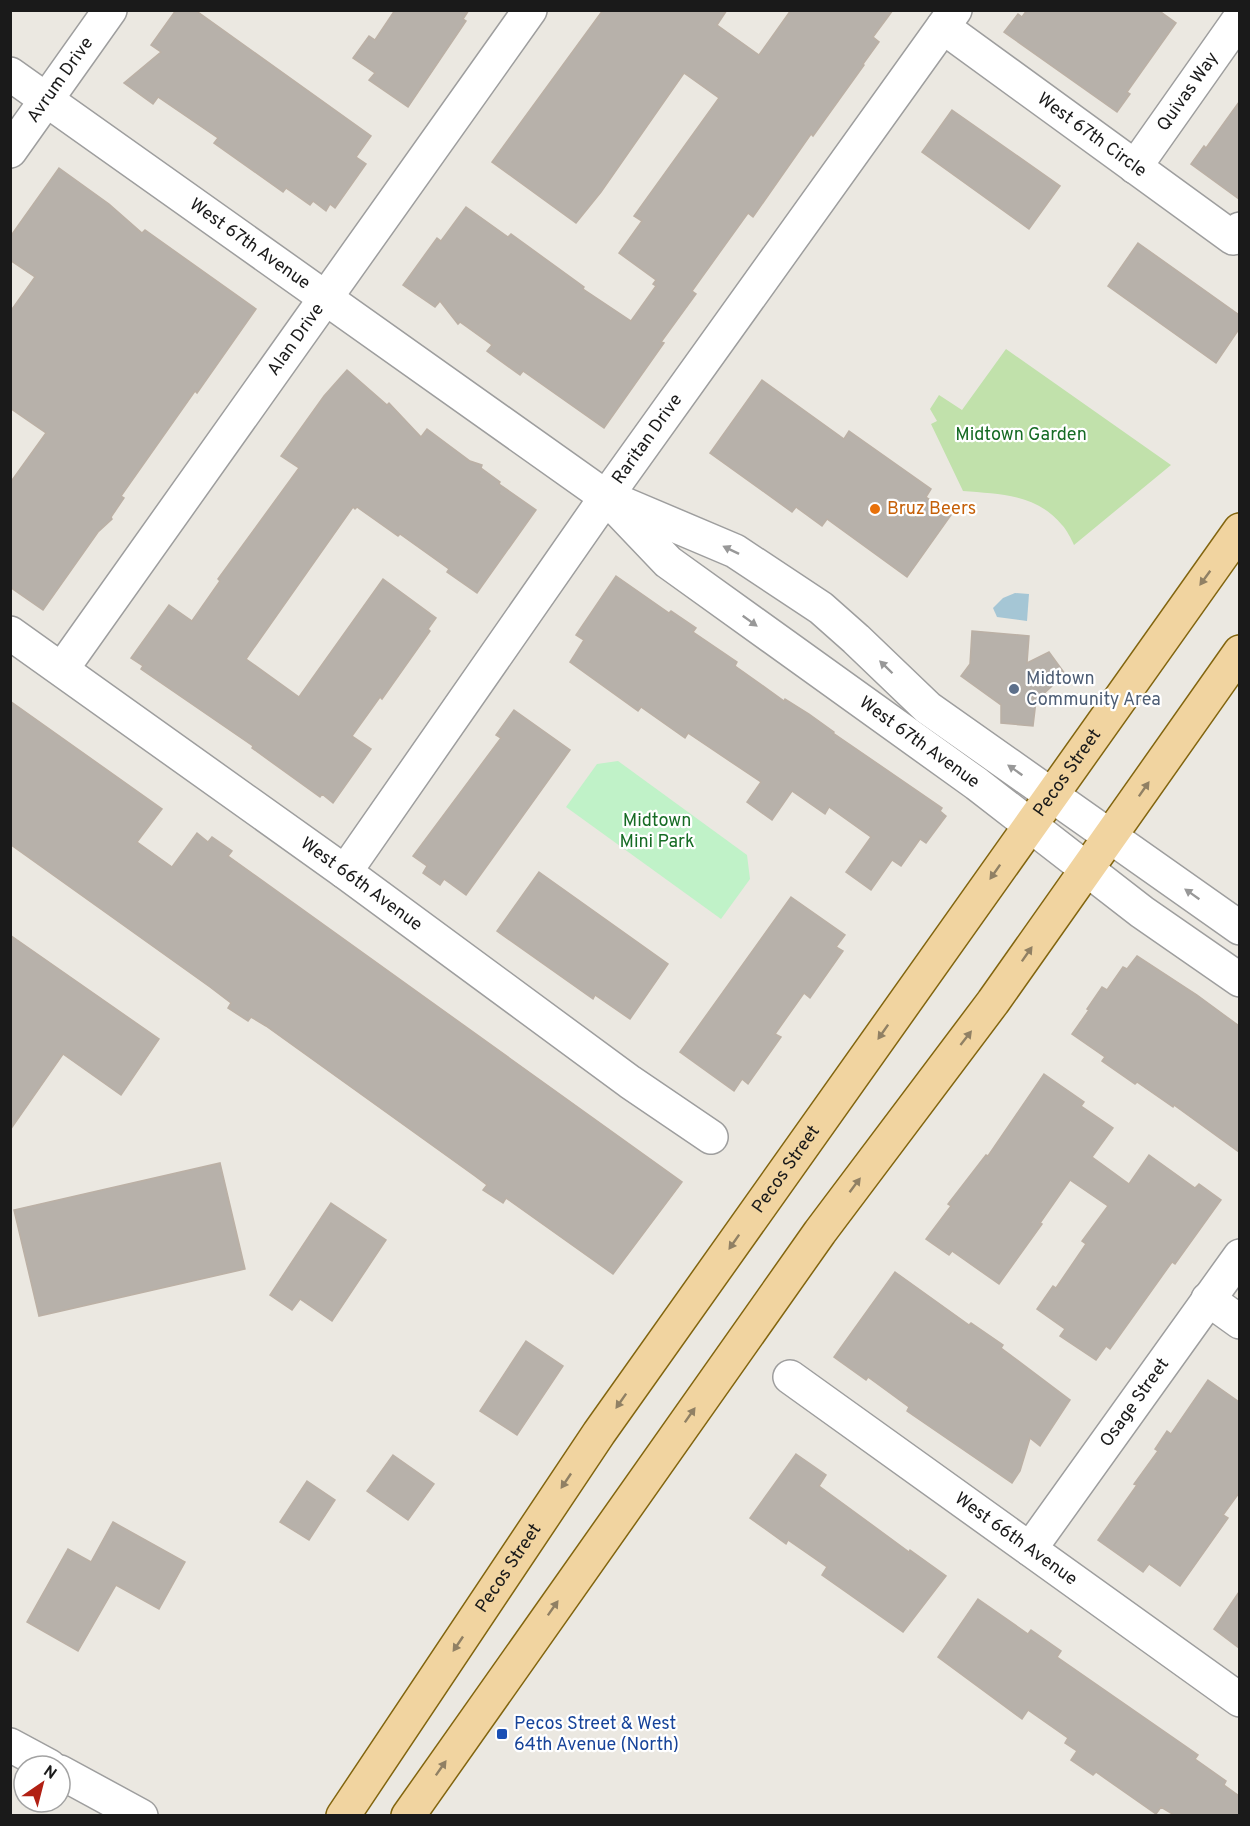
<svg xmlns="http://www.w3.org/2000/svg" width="1250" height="1826" viewBox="0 0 1250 1826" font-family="Overpass,sans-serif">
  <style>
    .grass { fill: #c1e1ab }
    .park { fill: #c0f2c8 }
    .water { fill: #a5c6d5 }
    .building { fill: #b7b1aa; stroke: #bbb0a5; stroke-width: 1.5 }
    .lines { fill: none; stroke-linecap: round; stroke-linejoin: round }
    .minor-casing { stroke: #9e9e9e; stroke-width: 36 }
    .major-casing { stroke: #82650f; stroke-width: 36 }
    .minor { stroke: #fff; stroke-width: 33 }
    .major { stroke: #f1d4a0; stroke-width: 33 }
    .oneway { fill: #989898 }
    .oneway2 { fill: #908064 }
    .food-dot { fill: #e8710a; stroke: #fff; stroke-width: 2 }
    .service-dot { fill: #5c6f8a; stroke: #fff; stroke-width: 2 }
    .transit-dot { fill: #1a4fb4; stroke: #fff; stroke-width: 2 }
    .labels { text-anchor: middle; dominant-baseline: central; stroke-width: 4.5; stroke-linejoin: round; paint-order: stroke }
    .street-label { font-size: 18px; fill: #1a1a1a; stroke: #fff }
    .park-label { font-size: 18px; fill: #166b24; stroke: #fff }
    .food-label { font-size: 18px; fill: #c56008; stroke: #fff; text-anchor: start }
    .service-label { font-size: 18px; fill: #4e5e75; stroke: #fff; text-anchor: start }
    .transit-label { font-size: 18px; fill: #164399; stroke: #fff; text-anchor: start }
  </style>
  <rect width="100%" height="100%" fill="#ebe8e1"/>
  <path class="grass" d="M 1006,349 L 1171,465 L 1074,545 C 1071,539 1067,530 1062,525 C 1037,494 999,494 963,491 L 931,424 L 937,421 L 930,409 L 939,395 L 962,410 Z"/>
  <path class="park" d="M 618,761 L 747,855 L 750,879 L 721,919 L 566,807 L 597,764 Z"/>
  <path class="water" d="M 1015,593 L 1029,594 L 1027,621 L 997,617 L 993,608 L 1003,598 Z"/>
  <g class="building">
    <path d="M 176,10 L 195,10 L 371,136 L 356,157 L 366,164 L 335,208 L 330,204 L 326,211 L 313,201 L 310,205 L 286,188 L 283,192 L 214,143 L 218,138 L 158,97 L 153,104 L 124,83 L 161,52 L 151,45 Z"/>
    <path d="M 395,10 L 469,10 L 463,19 L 466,21 L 408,107 L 369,80 L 375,73 L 353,58 L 369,36 L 375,40 Z"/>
    <path d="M 603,10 L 727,10 L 717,25 L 759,55 L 791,10 L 893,10 L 873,37 L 879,42 L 863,64 L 864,65 L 813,136 L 811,134 L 753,217 L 748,213 L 692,291 L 696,294 L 661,342 L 664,343 L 604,428 L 523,371 L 520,375 L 487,351 L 492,345 L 460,322 L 458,324 L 440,301 L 435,307 L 403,285 L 437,238 L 441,241 L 466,207 L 508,237 L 511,234 L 584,287 L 583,289 L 631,321 L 656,286 L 653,284 L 656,280 L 619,253 L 642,221 L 634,216 L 719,98 L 684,73 L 601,192 L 576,223 L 492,162 Z"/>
    <path d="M 1027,10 L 1158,10 L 1176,23 L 1127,92 L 1130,94 L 1117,112 L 1004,32 L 1018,14 L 1022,17 Z"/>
    <path d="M 1239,102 L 1239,199 L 1191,164 L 1204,146 L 1206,148 Z"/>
    <path d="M 952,110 L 1060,186 L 1029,229 L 922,152 Z"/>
    <path d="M 59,168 L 109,204 L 142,233 L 145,230 L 256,309 L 197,393 L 195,391 L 121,496 L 124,498 L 111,517 L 112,519 L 98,532 L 43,610 L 10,587 L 10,483 L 46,433 L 10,408 L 10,312 L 35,277 L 10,260 L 10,237 Z"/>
    <path d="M 1138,243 L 1239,315 L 1239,329 L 1216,363 L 1108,286 Z"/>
    <path d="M 347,370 L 387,405 L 389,403 L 421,437 L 427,429 L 470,461 L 482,465 L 481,468 L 500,482 L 499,484 L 536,510 L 477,593 L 447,572 L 449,569 L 400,534 L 398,536 L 357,507 L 355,509 L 353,507 L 246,659 L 299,697 L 383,579 L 436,618 L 428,629 L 430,631 L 382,699 L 380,697 L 352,736 L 371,749 L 333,803 L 322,794 L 320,797 L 252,748 L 253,746 L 141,669 L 143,666 L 131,658 L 169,605 L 192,621 L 220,581 L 218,579 L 299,468 L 281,456 L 324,396 Z"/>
    <path d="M 762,380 L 844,439 L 849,431 L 931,489 L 926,497 L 951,515 L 907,577 L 827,519 L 822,526 L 796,507 L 792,512 L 710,453 Z"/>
    <path d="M 616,576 L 669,613 L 671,611 L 696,628 L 693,632 L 737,662 L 735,666 L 784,701 L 785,699 L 809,714 L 834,732 L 833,733 L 942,808 L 940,811 L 946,816 L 926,843 L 920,839 L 901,866 L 892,860 L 871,890 L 846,872 L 871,837 L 829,807 L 825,814 L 792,791 L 772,820 L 747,802 L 761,782 L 688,733 L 685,738 L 641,707 L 638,711 L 570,662 L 584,640 L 576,635 Z"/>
    <path d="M 972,631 L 1029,636 L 1027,663 L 1049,652 L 1065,674 L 1036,701 L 1033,726 L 1001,723 L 1001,705 L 961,676 L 970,664 Z"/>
    <path d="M 10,701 L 162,809 L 137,842 L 172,867 L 197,833 L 208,842 L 212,837 L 232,851 L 228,856 L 682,1182 L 613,1274 L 506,1198 L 503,1203 L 483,1190 L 487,1185 L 475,1176 L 266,1026 L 251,1017 L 248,1021 L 228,1008 L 231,1003 L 210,987 L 10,844 Z"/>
    <path d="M 514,710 L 570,750 L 466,895 L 444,879 L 440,885 L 423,873 L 427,866 L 413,856 L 501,738 L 496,735 Z"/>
    <path d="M 539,872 L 668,964 L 630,1019 L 595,995 L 593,999 L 497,931 Z"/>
    <path d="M 791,897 L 845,935 L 836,947 L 843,951 L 810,998 L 804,993 L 775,1034 L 781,1037 L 748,1084 L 742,1079 L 734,1091 L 680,1052 Z"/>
    <path d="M 10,935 L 159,1039 L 121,1095 L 63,1054 L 10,1130 Z"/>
    <path d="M 1137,956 L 1197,995 L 1239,1026 L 1239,1152 L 1174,1105 L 1173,1107 L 1137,1082 L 1135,1084 L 1102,1061 L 1105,1057 L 1072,1034 L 1089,1010 L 1087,1009 L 1102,987 L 1107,990 L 1123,967 L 1127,969 Z"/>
    <path d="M 1044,1074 L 1084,1102 L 1081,1106 L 1113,1128 L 1092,1157 L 1129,1184 L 1149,1155 L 1195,1188 L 1199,1184 L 1221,1200 L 1175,1264 L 1172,1262 L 1110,1349 L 1106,1346 L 1096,1360 L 1060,1336 L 1065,1329 L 1037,1309 L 1053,1286 L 1056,1288 L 1086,1244 L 1082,1241 L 1108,1206 L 1070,1180 L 1040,1223 L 1042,1224 L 999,1284 L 952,1251 L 949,1255 L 926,1239 L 951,1206 L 948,1204 L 986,1155 L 988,1156 Z"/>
    <path d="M 220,1163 L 245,1269 L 39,1316 L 14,1210 Z"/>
    <path d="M 331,1203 L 386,1240 L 332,1321 L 300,1299 L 292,1310 L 270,1295 Z"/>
    <path d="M 895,1272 L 969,1325 L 971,1323 L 1003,1345 L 1001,1348 L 1070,1400 L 1040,1446 L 1030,1438 L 1020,1471 L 1012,1483 L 907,1411 L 909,1407 L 868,1377 L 866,1380 L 834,1357 Z"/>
    <path d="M 526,1341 L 563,1366 L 517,1435 L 480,1411 Z"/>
    <path d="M 1208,1380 L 1239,1402 L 1239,1493 L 1223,1515 L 1228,1518 L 1180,1586 L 1149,1564 L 1143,1572 L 1098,1540 L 1137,1485 L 1134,1484 L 1158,1451 L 1155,1449 L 1167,1431 L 1171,1434 Z"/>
    <path d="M 796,1454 L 826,1475 L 819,1486 L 909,1552 L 910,1550 L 946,1576 L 903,1632 L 822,1575 L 827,1567 L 788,1540 L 786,1544 L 750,1518 Z"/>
    <path d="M 393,1455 L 434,1484 L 408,1520 L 367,1491 Z"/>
    <path d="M 307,1481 L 335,1500 L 309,1540 L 280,1522 Z"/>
    <path d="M 113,1522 L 185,1562 L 159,1609 L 116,1585 L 78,1651 L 27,1622 L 68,1549 L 91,1562 Z"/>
    <path d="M 1239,1592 L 1239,1648 L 1214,1629 Z"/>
    <path d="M 978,1599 L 1028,1634 L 1031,1630 L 1061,1651 L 1057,1657 L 1198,1755 L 1195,1759 L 1226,1781 L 1224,1785 L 1239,1796 L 1239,1815 L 1174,1815 L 1161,1807 L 1156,1814 L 1096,1772 L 1093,1775 L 1071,1760 L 1077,1751 L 1065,1743 L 1068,1738 L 1028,1710 L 1022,1719 L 938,1657 Z"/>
  </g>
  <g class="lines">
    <g class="minor-casing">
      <g id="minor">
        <path id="s1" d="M 943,27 L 1233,238 L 1240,229"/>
        <path id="s2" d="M 10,74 L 606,497 L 668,562 L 977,784 L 1142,912 L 1240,980"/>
        <path id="s3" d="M 10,151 L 110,10"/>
        <path id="s4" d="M 1135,167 L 1240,18"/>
        <path d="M 617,501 L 735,551 L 821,608 L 856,639 L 928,708 L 1240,928"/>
        <path id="s5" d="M 10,633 L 345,872 L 630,1082 L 711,1137"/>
        <path id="s6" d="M 62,669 L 530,10"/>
        <path id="s7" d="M 345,872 L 606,497 L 955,10"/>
        <path d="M 1208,1299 L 1240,1322"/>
        <path id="s8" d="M 790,1377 L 1240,1700"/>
        <path id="s9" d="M 1030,1549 L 1240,1256"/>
        <path d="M 10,1745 L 49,1766"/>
        <path d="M 60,1772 L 141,1816"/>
      </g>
    </g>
    <g class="major-casing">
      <g id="major">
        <path id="s10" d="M 343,1816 L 599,1433 L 1240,530"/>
        <path d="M 408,1816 L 820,1232 L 993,1002 L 1240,652"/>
      </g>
    </g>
    <use href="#minor" class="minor"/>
    <use href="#major" class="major"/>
  </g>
  <defs><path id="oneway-solid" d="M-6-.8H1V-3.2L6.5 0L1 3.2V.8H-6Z" transform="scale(1.5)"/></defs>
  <g class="oneway">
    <use href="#oneway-solid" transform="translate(731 550) rotate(-154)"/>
    <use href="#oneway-solid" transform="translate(750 621) rotate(36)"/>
    <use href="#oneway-solid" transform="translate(886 667) rotate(-136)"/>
    <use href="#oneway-solid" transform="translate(1015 770) rotate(-145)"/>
    <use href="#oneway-solid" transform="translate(1192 894) rotate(-145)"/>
  </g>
  <g class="oneway2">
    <use href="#oneway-solid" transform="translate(1205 578) rotate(126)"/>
    <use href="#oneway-solid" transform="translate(1144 789) rotate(-55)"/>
    <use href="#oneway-solid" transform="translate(995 872) rotate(125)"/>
    <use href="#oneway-solid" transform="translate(1027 954) rotate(-55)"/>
    <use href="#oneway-solid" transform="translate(883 1032) rotate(125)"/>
    <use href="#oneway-solid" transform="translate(966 1038) rotate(-52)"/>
    <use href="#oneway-solid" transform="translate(855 1185) rotate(-53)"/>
    <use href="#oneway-solid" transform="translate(734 1242) rotate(125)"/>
    <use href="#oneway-solid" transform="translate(621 1401) rotate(125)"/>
    <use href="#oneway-solid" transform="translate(690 1415) rotate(-55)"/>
    <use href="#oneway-solid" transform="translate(566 1481) rotate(124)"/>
    <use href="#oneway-solid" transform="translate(553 1608) rotate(-55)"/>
    <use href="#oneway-solid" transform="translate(458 1644) rotate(124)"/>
    <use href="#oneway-solid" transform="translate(441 1768) rotate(-55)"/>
  </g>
  <circle class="food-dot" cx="875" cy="509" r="6"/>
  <circle class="service-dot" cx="1014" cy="689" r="6"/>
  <rect class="transit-dot" x="496" y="1728" width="12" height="12" rx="3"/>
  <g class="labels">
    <g class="street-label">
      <text stroke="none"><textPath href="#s3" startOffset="87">Avrum Drive</textPath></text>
      <text stroke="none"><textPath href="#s4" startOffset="92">Quivas Way</textPath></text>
      <text stroke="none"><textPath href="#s1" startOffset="184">West 67th Circle</textPath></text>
      <text stroke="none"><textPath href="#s2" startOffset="294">West 67th Avenue</textPath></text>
      <text stroke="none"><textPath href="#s6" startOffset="404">Alan Drive</textPath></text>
      <text stroke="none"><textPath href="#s7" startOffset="528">Raritan Drive</textPath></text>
      <text stroke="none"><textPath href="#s2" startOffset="1130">West 67th Avenue</textPath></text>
      <text stroke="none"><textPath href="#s10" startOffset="1270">Pecos Street</textPath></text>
      <text stroke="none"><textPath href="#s5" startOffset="432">West 66th Avenue</textPath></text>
      <text stroke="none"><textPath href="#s10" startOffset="784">Pecos Street</textPath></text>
      <text stroke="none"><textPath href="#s9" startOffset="180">Osage Street</textPath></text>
      <text stroke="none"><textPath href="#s8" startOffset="278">West 66th Avenue</textPath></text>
      <text stroke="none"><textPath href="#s10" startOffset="298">Pecos Street</textPath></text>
    </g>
    <g class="park-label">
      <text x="1021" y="435">Midtown Garden</text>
      <text x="657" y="821">Midtown<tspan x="657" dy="21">Mini Park</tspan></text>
    </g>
    <g class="food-label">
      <text x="887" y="509">Bruz Beers</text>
    </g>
    <g class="service-label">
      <text x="1026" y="679">Midtown<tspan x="1026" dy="21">Community Area</tspan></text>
    </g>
    <g class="transit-label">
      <text x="514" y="1724">Pecos Street &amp; West<tspan x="514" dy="21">64th Avenue (North)</tspan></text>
    </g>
  </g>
  <rect width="1250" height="1826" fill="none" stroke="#1a1a1a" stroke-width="24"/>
  <g transform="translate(42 1784) rotate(35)"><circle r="28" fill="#ffffff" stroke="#a3a3a3" stroke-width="1.5"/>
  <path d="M0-4.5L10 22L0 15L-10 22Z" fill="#b12014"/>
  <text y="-9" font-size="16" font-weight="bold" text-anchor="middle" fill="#1a1a1a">N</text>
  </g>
</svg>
